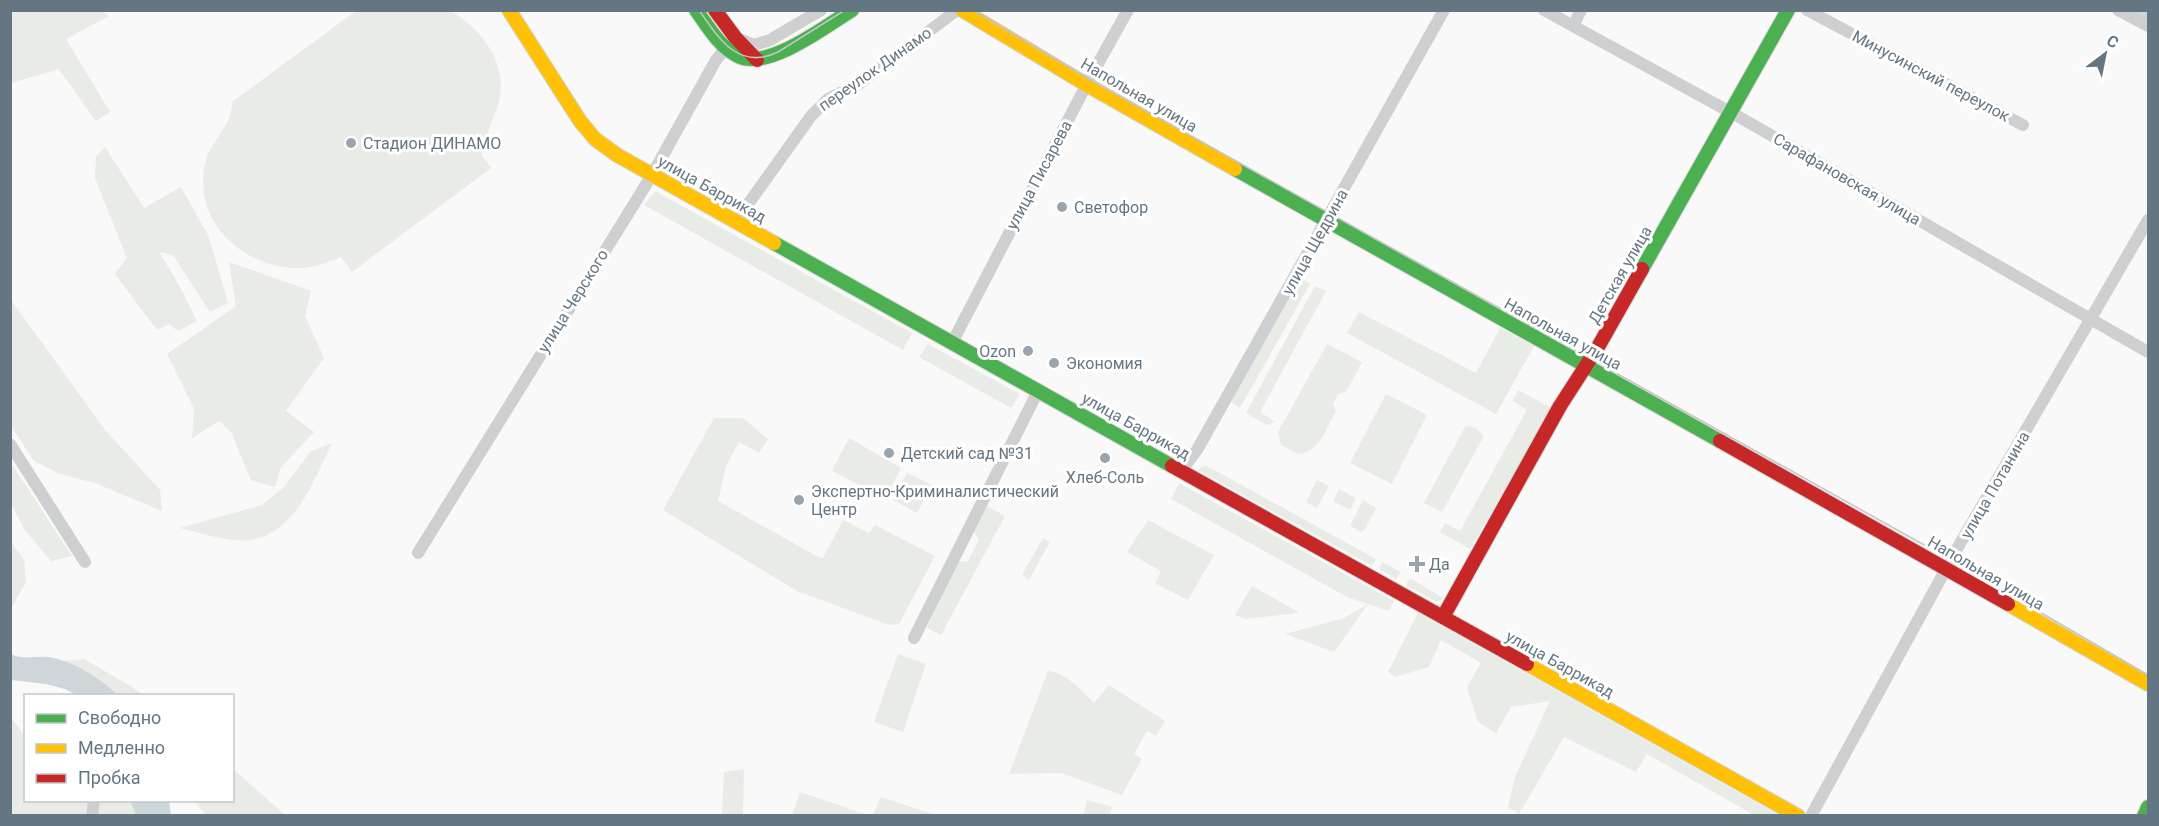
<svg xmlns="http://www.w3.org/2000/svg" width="2159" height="826" viewBox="0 0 2159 826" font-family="Roboto,sans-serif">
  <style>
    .green { fill: #e8ebe6 }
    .water { fill: #ced6d9 }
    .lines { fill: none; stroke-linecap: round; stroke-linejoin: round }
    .river { stroke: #ced6d9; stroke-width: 20 }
    .fast-casing { stroke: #d5d6d7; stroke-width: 16 }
    .slow-casing { stroke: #d5d6d7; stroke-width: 16 }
    .jam-casing { stroke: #d5d6d7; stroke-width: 16 }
    .street { stroke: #cecfd0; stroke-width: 12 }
    .fast { stroke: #4caf50; stroke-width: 14 }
    .slow { stroke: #ffc107; stroke-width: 14 }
    .jam { stroke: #c62828; stroke-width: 14 }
    .tram { stroke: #c3c5c6; stroke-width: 1.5 }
    .poi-dot { fill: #99a4ac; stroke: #fff; stroke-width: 2 }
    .labels { text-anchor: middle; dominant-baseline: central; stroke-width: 6; stroke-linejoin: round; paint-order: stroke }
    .street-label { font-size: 16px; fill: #657683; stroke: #fff }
    .poi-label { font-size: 16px; fill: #657683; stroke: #fff; text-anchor: start }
  </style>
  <rect width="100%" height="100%" fill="#f9f9f9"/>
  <g class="green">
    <path d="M 11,10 L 101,11 L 109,16 L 66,39 L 110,112 L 96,121 L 59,69 L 11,83 Z"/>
    <path d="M 356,11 L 451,11 C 484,31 511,67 497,108 C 492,123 485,130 489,147 L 481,154 L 491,168 L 352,272 L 341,257 C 328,262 314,268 301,268 C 243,269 190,221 206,160 C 212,140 233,124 232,102 Z"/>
    <path d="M 105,147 L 144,208 L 181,187 L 209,237 L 228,303 L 210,312 L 173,255 L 159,252 L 179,285 L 197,321 L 178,331 L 169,324 L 157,330 L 115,274 L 127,258 L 95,178 L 96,157 Z"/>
    <path d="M 655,191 L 912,333 L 903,350 L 644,205 Z"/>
    <path d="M 229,262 L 311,291 L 305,316 L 324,358 L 286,411 L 314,432 L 281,467 L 275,487 L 251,480 L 231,432 L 219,421 L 192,438 L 194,409 L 167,354 L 236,306 Z"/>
    <path d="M 1301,278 L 1310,284 L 1240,408 L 1231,402 L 1231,396 Z"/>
    <path d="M 1315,286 L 1326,291 L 1260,412 L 1274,421 L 1270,425 L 1265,424 L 1246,413 Z"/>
    <path d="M 11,300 L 105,430 L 160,490 L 162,511 L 95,483 L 60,474 L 34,461 L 11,426 Z"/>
    <path d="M 1359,312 L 1476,373 L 1500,328 L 1534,346 L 1496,414 L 1347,333 Z"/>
    <path d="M 928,344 L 1020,394 L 1011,408 L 919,357 Z"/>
    <path d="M 1327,344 L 1362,362 L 1346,392 L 1338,394 L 1333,404 L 1336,411 C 1326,429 1320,452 1298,454 L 1281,445 L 1278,432 Z"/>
    <path d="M 1518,390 L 1552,408 L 1470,549 L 1440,532 L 1445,523 L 1460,531 L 1527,410 L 1513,401 Z"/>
    <path d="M 1386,394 L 1427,415 L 1392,484 L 1350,463 Z"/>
    <path d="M 714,418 L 743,418 L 768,439 L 759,453 L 739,442 L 726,466 L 718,501 L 820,558 L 823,558 L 843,520 L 869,533 L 875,525 L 935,556 L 899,624 L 889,625 L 797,591 L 663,510 Z"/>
    <path d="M 1469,426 L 1476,428 L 1484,436 L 1442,512 L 1424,503 L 1465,427 Z"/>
    <path d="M 849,438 L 901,468 L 885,498 L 832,471 Z"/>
    <path d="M 332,443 C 312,484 291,546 234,540 C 216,538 197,532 180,528 L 262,505 L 285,486 L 310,452 Z"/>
    <path d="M 11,463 L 72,556 L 51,561 L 24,529 L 11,503 Z"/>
    <path d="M 1205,465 L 1376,559 L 1372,566 L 1198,470 Z"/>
    <path d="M 907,473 L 932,485 L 917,513 L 893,500 Z"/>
    <path d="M 1317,480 L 1329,486 L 1317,508 L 1306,502 Z"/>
    <path d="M 1179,483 L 1394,601 L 1389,611 L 1347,597 L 1171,499 Z"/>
    <path d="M 1339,489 L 1356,498 L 1350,510 L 1333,501 Z"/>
    <path d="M 1363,500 L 1376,508 L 1365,529 L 1361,532 L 1350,526 Z"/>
    <path d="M 987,506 L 1005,516 L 941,635 L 927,628 L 956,562 L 968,561 L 979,539 L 974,532 Z"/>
    <path d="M 1148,520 L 1214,555 L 1188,600 L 1155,583 L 1161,571 L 1127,552 Z"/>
    <path d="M 1043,538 L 1050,542 L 1029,580 L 1022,575 Z"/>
    <path d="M 11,542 L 24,560 L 26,582 L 11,609 Z"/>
    <path d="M 1383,562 L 1401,572 L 1396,579 L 1379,569 Z"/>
    <path d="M 1410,578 L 1443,598 L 1440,601 L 1435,601 L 1406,585 Z"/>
    <path d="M 1252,586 L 1300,613 L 1245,619 L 1235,615 Z"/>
    <path d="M 1368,604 L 1334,652 L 1285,634 L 1344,618 Z"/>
    <path d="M 1418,613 L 1779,815 L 1754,815 L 1647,754 L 1636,772 L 1564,737 L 1519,814 L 1508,807 L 1515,777 L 1550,701 L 1511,707 L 1496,733 L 1478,722 L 1467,687 L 1481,663 L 1441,640 L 1429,667 L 1395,677 L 1388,672 Z"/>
    <path d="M 898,654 L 926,664 L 903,732 L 874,722 Z"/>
    <path d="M 84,659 L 132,687 L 143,695 L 118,695 L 110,689 L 64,661 Z"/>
    <path d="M 1048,671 C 1065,672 1083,691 1094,703 L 1109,685 L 1165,721 L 1156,736 L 1147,731 L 1134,754 L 1142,759 L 1122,795 L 1061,773 L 1009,774 Z"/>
    <path d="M 10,716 L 25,736 L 26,800 L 130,801 L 136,815 L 11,815 Z"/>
    <path d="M 233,769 L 285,815 L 205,815 L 195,801 L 232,800 Z"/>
    <path d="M 744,769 L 743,815 L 722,815 L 724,772 Z"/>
    <path d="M 800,792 L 868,815 L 792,815 Z"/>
    <path d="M 881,797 L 935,815 L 873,815 Z"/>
    <path d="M 1087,800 L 1113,807 L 1109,815 L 1084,815 Z"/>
  </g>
  <g class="water">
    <path d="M 11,654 C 22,660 35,656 48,657 C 72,660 101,679 118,695 L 77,695 L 65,689 L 46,684 L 11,680 Z"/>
    <path d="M 130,801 L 169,801 L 171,815 L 136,815 Z"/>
  </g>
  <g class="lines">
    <path class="river" d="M 2138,10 L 2148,16"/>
    <g class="fast-casing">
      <g id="fast">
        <path d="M 696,10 C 708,27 720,48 740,57 C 770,69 826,26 852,10"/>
        <path d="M 1235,169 L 1720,441"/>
        <path d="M 774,243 L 1172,466"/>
        <path d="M 1642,269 L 1788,10"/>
        <path d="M 2144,816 L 2148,807"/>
      </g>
    </g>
    <g class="slow-casing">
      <g id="slow">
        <path d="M 509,10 L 580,121 L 595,139 L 617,155 L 774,243"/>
        <path d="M 962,10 L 1087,85 L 1235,169"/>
        <path d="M 2008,604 L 2148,684"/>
        <path d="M 1527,664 L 1798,816"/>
      </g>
    </g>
    <g class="jam-casing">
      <g id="jam">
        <path d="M 715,10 L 735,37 L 757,60"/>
        <path d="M 1720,441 L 2008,604"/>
        <path d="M 1172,466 L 1527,664"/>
        <path d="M 1443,617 L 1560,406 L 1598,347 L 1642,269"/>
      </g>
    </g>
    <g class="street">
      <path d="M 1544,10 L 1741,118 L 2148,352"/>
      <path d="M 1807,10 L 2023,125"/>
      <path d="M 2118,10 L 2148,26"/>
      <path d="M 1573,26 L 1581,10"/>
      <path d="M 736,221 L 811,116 L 828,99 L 859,84 L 957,10"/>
      <path d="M 953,341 L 1091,76 L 1128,10"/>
      <path d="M 10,444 L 85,562"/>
      <path d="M 1182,470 L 1197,450 L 1444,10"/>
      <path d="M 418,553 L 652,175 L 716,60 L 735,37 L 754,45 L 770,40 L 821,10"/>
      <path d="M 914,638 L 1039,389"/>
      <path d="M 92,816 L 94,800"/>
      <path d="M 1811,816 L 1958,547 L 2148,220"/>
    </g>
    <use href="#fast" class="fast"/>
    <use href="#slow" class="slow"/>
    <use href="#jam" class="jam"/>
    <g class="tram">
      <path d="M 699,10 C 719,39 739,71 778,52 L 845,10"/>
      <path d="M 972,10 L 1089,79 L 1951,560 L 2148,675"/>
    </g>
  </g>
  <g class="poi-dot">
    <circle cx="351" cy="143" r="6"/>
    <circle cx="1062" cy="207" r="6"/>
    <circle cx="1028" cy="351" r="6"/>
    <circle cx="1054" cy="363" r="6"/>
    <circle cx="889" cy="453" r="6"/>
    <circle cx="1105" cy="458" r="6"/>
    <circle cx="799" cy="500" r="6"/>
    <path d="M1414 555h6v6h6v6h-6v6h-6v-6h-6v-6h6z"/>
  </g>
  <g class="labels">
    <g class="street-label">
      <text transform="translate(875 69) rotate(-35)">переулок Динамо</text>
      <text transform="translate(1931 76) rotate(28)">Минусинский переулок</text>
      <text transform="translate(1139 95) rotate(30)">Напольная улица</text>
      <text transform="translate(1039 175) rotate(-62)">улица Писарева</text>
      <text transform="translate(1847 179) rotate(30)">Сарафановская улица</text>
      <text transform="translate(712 189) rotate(29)">улица Баррикад</text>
      <text transform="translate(1315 242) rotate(-61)">улица Щедрина</text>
      <text transform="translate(1620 275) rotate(-60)">Детская улица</text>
      <text transform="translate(573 301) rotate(-58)">улица Черского</text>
      <text transform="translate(1563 334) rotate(29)">Напольная улица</text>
      <text transform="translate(1136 426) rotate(29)">улица Баррикад</text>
      <text transform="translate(1995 485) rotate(-60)">улица Потанина</text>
      <text transform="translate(1986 573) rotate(30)">Напольная улица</text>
      <text transform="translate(1560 664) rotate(29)">улица Баррикад</text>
    </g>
    <g class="poi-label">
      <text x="363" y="143">Стадион ДИНАМО</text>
      <text x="1074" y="207">Светофор</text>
      <text x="1016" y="351" text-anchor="end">Ozon</text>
      <text x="1066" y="363">Экономия</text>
      <text x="901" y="453">Детский сад №31</text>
      <text x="1105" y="477" text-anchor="middle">Хлеб-Соль</text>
      <text x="811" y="491">Экспертно-Криминалистический<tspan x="811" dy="18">Центр</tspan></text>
      <text x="1429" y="564">Да</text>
    </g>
  </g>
  <rect width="2159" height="826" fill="none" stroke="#657683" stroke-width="24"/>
  <rect x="24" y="694" width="210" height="108" fill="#ffffff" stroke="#c1c8cd" stroke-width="1.5"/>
  <rect x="36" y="714" width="30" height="9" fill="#4caf50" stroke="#c1c8cd" stroke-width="1.5"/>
  <text x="78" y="724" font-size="18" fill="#657683">Свободно</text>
  <rect x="36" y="744" width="30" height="9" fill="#ffc107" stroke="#c1c8cd" stroke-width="1.5"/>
  <text x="78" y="754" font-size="18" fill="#657683">Медленно</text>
  <rect x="36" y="774" width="30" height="9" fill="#c62828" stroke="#c1c8cd" stroke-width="1.5"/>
  <text x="78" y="784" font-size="18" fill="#657683">Пробка</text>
  <g transform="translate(2105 54) rotate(32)" stroke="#ffffff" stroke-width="4.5" paint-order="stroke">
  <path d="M0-4.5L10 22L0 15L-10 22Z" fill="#657683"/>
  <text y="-9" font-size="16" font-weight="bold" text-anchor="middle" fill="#657683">С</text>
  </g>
</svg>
